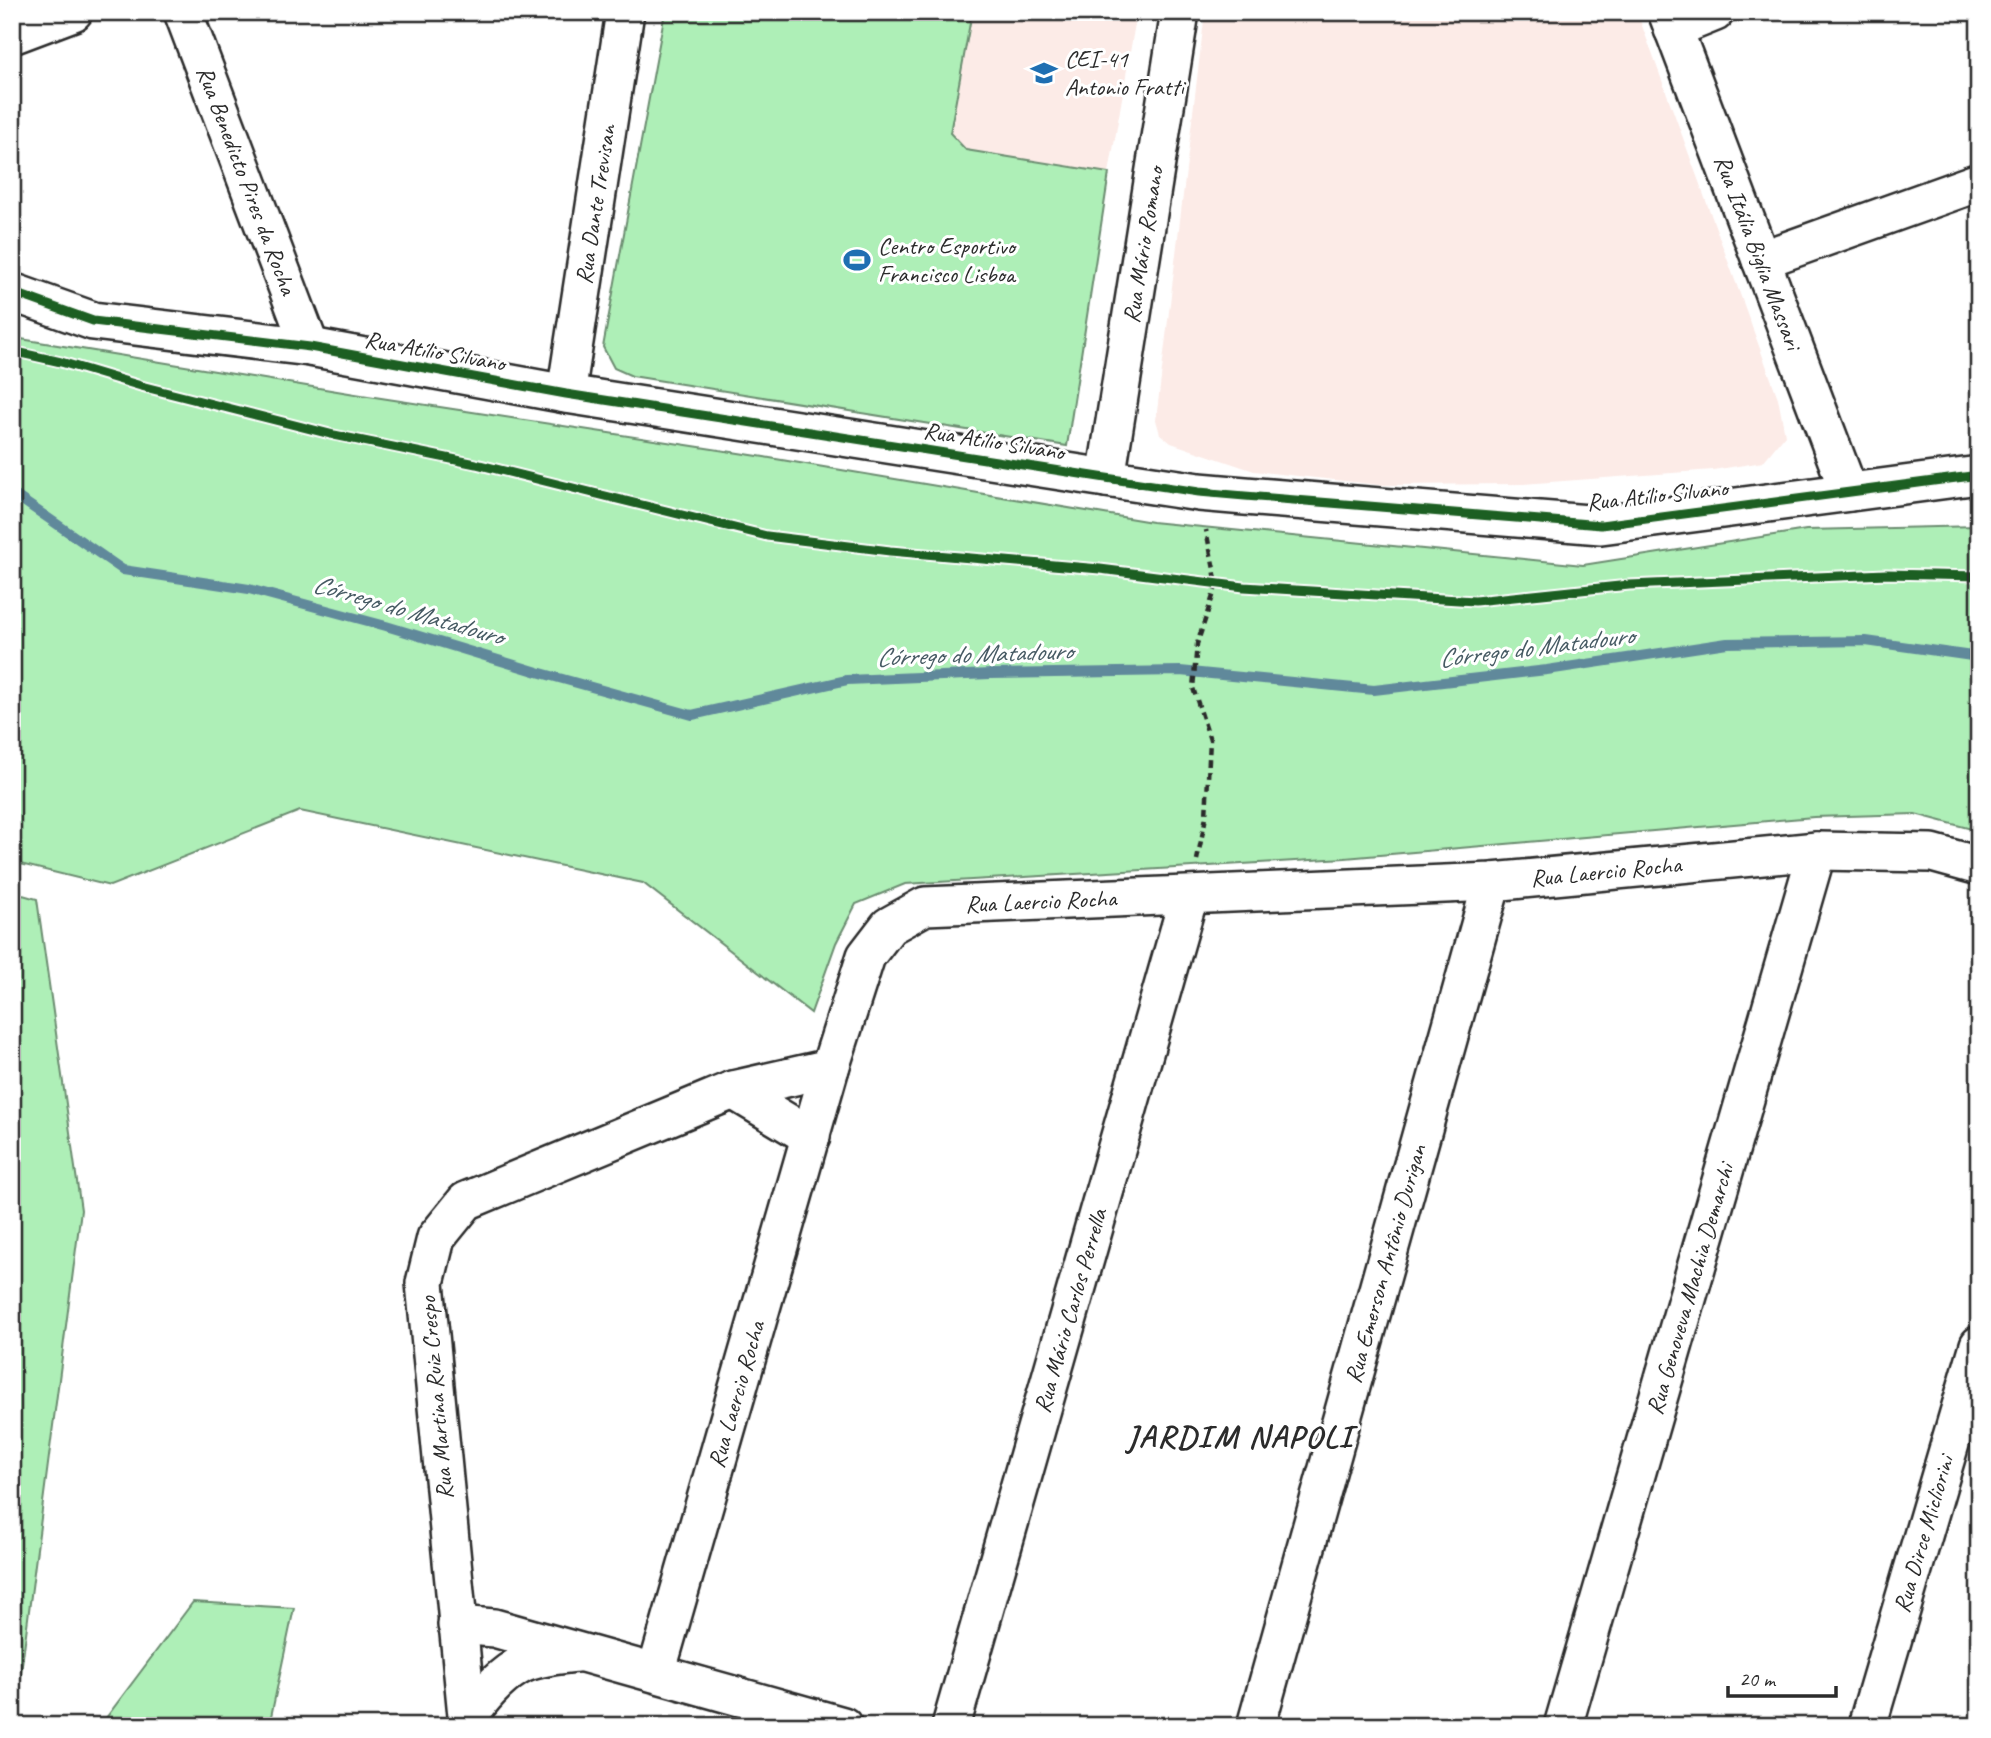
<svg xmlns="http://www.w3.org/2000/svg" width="1991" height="1738" viewBox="0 0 1991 1738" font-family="Caveat,sans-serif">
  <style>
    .built { fill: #fcebe7 }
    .green { fill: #aeefb7; stroke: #6c8d71; stroke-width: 2 }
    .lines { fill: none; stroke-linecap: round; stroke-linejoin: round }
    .stream { stroke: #61899b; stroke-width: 10 }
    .minor-casing { stroke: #2b2b2b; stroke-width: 42 }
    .path { stroke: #2b2b2b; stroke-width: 4.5; stroke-dasharray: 7 5; stroke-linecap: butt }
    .minor { stroke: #fff; stroke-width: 37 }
    .cycleway-casing { stroke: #fff; stroke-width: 13 }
    .cycleway { stroke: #1b5e20; stroke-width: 9 }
    .labels { text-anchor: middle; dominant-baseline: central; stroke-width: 6; stroke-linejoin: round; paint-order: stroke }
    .poi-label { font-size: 24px; fill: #2b2b2b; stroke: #fff; text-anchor: start }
    .street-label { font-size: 24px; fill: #2b2b2b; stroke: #fff }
    .water-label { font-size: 26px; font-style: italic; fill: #465a63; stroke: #fff }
    .district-label { font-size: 32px; font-weight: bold; letter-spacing: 2px; fill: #2b2b2b; stroke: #fff }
  </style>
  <rect width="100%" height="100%" fill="#fff"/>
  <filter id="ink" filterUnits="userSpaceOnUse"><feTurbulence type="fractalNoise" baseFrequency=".0143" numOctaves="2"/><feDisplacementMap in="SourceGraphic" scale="14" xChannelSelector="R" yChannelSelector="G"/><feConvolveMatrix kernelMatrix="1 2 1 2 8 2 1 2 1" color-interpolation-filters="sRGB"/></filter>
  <g filter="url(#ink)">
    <g class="built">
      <path d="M 972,12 L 1137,12 L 1109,173 L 966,150 L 950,133 Z"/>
      <path d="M 1205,12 L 1637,12 L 1778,398 L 1785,435 L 1763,462 L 1713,470 L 1523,484 L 1380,485 L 1254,471 L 1171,443 L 1160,434 L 1156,420 Z"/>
    </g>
    <g class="green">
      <path d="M 665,12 L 972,12 L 950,133 L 966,150 L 1109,173 L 1067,446 L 632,376 L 614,368 L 603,347 Z"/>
      <path d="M 12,335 L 21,339 L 355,394 L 758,456 L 1152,522 L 1583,565 L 1806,530 L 1979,526 L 1979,831 L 1915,814 L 1814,817 L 1345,858 L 905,884 L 856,904 L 836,943 L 811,1013 L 643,883 L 300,811 L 110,886 L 12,862 Z"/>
      <path d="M 12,892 L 37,899 L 81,1210 L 14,1726 L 12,1726 Z"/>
      <path d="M 193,1602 L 294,1608 L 269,1726 L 100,1726 Z"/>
    </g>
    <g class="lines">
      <path class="stream" d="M 12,493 L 123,570 L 249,589 L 386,626 L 541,673 L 692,715 L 847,680 L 990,674 L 1180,671 L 1374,690 L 1547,670 L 1727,643 L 1866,641 L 1979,657"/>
      <g class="minor-casing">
        <g id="minor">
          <path id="s1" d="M 183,12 L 310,347"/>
          <path id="s2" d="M 1667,12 L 1849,492"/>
          <path d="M 1673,29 L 1715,12"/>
          <path d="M 12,35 L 73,12"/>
          <path d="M 1761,260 L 1979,182"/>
          <path d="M 12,292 L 93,321 L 310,347 L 566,394 L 1106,478 L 1199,492 L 1245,496 L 1601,525 L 1979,475"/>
          <path id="s3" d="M 566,394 L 625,12"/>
          <path id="s4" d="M 1106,478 L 1180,12"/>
          <path d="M 733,1090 L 811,1137"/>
          <path d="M 457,1625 L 494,1628 L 843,1726"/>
          <path id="s5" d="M 656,1673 L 830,1068 L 866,956 L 889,926 L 925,906 L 1492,882 L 1817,851 L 1932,853 L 1979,866"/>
          <path d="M 467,1718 C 481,1699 496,1680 517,1667 C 532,1657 558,1655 576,1653"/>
          <path d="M 468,1726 L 425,1283 L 436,1238 L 466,1201 L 733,1090 L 830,1068"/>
          <path id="s6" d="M 951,1726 L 1189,896"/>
          <path id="s7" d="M 1256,1726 L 1492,882"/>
          <path id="s8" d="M 1563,1726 L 1817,851"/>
          <path id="s9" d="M 1867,1726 L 1979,1345"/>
        </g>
      </g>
      <path class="path" d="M 1197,860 L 1206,817 L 1210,740 L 1193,688 L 1197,644 L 1217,584 L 1206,530"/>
      <use href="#minor" class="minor"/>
      <g class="cycleway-casing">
        <g id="cycleway">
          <path d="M 12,292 L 93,321 L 310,347 L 566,394 L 1106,478 L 1199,492 L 1245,496 L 1601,525 L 1979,475"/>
          <path d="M 12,351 L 61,362 L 141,386 L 334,435 L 476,464 L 767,536 L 890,551 L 1100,569 L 1244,587 L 1475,601 L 1629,585 L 1886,574 L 1979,576"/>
        </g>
      </g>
      <use href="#cycleway" class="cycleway"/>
    </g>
  </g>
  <defs>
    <g id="school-bare" transform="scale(2.1)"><path d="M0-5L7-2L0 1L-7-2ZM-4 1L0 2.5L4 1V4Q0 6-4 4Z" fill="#1f6fb2" stroke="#fff" stroke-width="2.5" paint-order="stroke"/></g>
    <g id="stadium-bare" transform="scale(2.1)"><path d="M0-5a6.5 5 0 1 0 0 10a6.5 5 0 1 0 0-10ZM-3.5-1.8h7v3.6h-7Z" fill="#1f6fb2" stroke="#fff" stroke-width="2.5" paint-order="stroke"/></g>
  </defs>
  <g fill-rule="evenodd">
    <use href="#school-bare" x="1044" y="73"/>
    <use href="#stadium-bare" x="857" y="260"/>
  </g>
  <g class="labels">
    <g class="poi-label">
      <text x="1065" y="59">CEI-41<tspan x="1065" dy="28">Antonio Fratti</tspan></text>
      <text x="878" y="246">Centro Esportivo<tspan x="878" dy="28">Francisco Lisboa</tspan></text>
    </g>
    <g class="street-label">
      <text stroke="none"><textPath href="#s1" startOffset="180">Rua Benedicto Pires da Rocha</textPath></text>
      <text stroke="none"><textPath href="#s3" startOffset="192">Rua Dante Trevisan</textPath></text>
      <text stroke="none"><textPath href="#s4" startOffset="236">Rua Mário Romano</textPath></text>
      <text stroke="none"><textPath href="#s2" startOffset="257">Rua Itália Biglia Massari</textPath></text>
      <text transform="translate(435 351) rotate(10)">Rua Atílio Silvano</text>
      <text transform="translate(994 441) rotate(9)">Rua Atílio Silvano</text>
      <text transform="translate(1657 495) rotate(-6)">Rua Atílio Silvano</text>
      <text stroke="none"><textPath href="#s5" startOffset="1508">Rua Laercio Rocha</textPath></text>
      <text stroke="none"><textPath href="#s5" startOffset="942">Rua Laercio Rocha</textPath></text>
      <text stroke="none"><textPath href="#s7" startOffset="480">Rua Emerson Antônio Durigan</textPath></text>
      <text stroke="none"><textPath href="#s8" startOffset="455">Rua Genoveva Machia Demarchi</textPath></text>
      <text stroke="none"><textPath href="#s6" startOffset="432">Rua Mário Carlos Perrella</textPath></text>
      <text stroke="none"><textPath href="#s5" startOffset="290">Rua Laercio Rocha</textPath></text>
      <text transform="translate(436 1398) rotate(-95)">Rua Martina Ruiz Crespo</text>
      <text stroke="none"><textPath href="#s9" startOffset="200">Rua Dirce Micliorini</textPath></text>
    </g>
    <g class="water-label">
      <text transform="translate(408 610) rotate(16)">Córrego do Matadouro</text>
      <text transform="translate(1536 647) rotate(-7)">Córrego do Matadouro</text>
      <text transform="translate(974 654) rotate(-2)">Córrego do Matadouro</text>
    </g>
    <g class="district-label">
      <text x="1240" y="1436">JARDIM NAPOLI</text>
    </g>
  </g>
  <rect width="1991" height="1738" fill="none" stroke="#fff" stroke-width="42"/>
  <rect x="21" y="21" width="1949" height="1696" fill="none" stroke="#2b2b2b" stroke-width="2.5" filter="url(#ink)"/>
  <path d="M1728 1686v10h108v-10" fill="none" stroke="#2b2b2b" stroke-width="3.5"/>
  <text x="1739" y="1686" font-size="21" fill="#2b2b2b" stroke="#ffffff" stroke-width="5" paint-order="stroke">20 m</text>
</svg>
